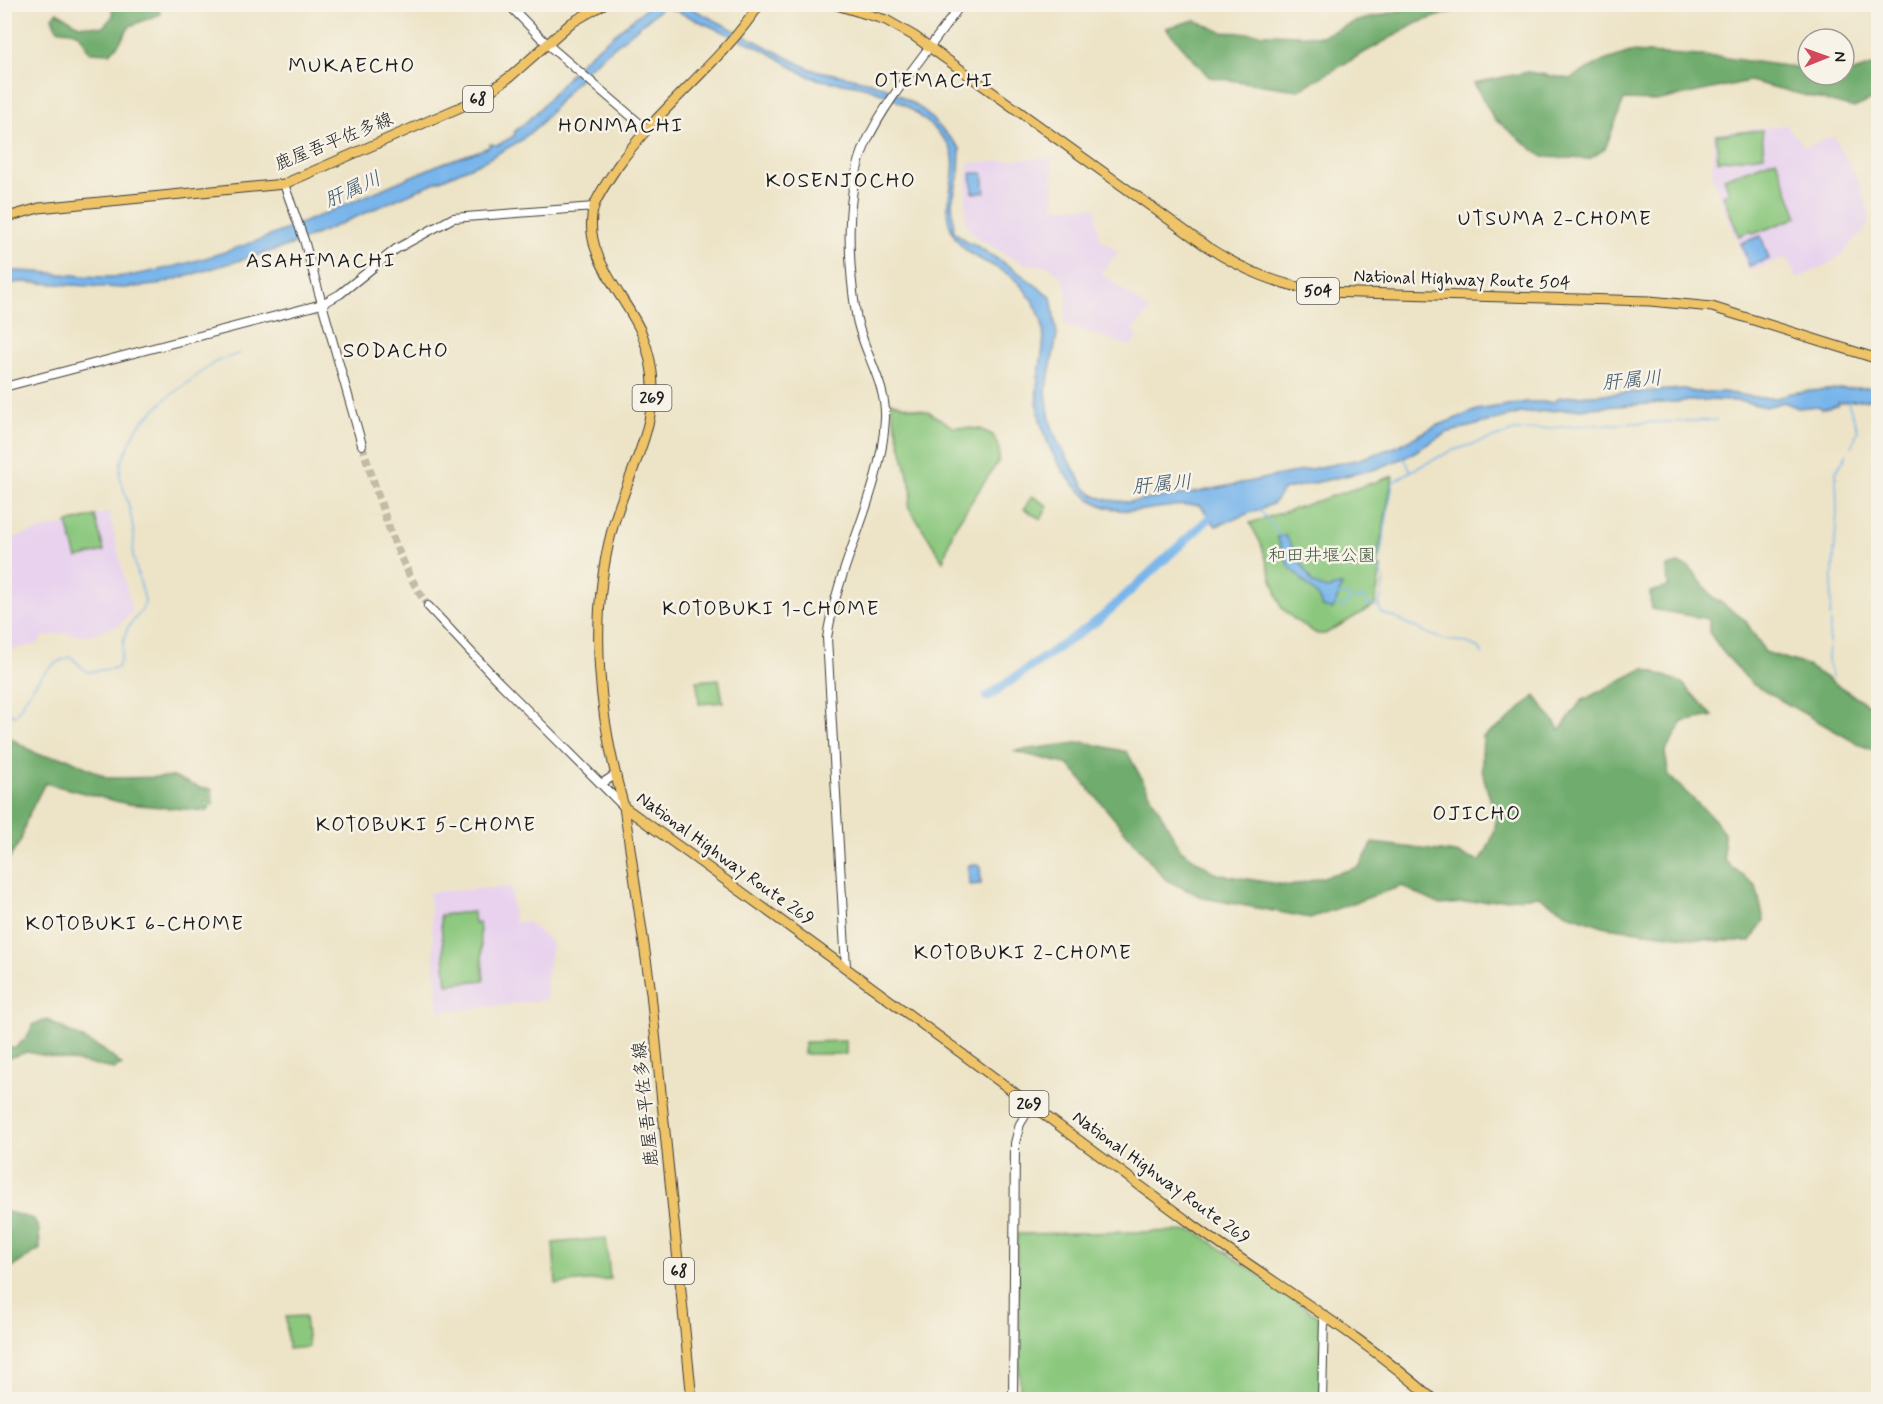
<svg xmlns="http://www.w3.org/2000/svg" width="1883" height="1404" viewBox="0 0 1883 1404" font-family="Mynerve,'Klee One',sans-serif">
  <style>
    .built { fill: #e8d2ee }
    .green { fill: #8bc87e; stroke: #54724d; stroke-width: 1.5 }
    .forest { fill: #70ac6d; stroke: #466444; stroke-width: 1.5 }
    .water { fill: #78b5eb; stroke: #4a6884; stroke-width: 1.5 }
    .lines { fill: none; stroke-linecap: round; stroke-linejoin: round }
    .stream { stroke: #78b5eb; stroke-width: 1.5 }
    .river { stroke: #78b5eb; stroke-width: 9 }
    .tertiary-tunnel { stroke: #c3bca5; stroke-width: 8; stroke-dasharray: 8 4; stroke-linecap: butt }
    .tertiary-casing { stroke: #3b3a36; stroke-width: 10 }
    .primary-casing { stroke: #3b3a36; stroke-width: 11 }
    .trunk-casing { stroke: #3b3a36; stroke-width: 11 }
    .tertiary { stroke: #fff; stroke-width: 8 }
    .primary { stroke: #efc469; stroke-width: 9 }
    .trunk { stroke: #efc469; stroke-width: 9 }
    .labels { text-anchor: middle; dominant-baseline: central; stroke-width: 5; stroke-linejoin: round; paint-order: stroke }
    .shield { fill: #f7f3e8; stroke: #5e5c59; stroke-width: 1.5 }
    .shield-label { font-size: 16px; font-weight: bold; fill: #1c1c1c }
    .street-label { font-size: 18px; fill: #1c1c1c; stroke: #f7f3e8 }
    .park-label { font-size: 18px; fill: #43583e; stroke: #f7f3e8 }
    .water-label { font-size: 20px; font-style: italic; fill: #41596f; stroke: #f7f3e8 }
    .neighbourhood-label { font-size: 20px; letter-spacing: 1.5px; fill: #1c1c1c; stroke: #f7f3e8 }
    .quarter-label { font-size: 21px; letter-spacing: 1.5px; fill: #1c1c1c; stroke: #f7f3e8 }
  </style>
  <rect width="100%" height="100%" fill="#f7f3e8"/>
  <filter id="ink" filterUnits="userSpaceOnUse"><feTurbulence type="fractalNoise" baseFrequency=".0167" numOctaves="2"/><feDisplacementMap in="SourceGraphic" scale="12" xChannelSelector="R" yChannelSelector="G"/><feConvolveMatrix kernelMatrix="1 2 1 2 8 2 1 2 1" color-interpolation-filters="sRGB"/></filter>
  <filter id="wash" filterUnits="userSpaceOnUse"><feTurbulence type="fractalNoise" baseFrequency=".008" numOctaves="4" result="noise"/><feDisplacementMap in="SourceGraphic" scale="24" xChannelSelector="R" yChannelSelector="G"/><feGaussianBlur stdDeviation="1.35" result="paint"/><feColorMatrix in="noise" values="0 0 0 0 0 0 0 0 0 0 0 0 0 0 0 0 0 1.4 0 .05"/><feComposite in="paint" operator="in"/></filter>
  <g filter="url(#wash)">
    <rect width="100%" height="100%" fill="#ede4c7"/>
    <g class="built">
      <path d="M 1786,125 L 1805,147 L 1834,136 L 1859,183 L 1869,213 L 1869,224 L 1843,253 L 1833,261 L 1797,279 L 1787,258 L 1749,271 L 1712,177 L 1714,134 Z"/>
      <path d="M 1052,157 L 1054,207 L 1096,207 L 1098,232 L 1101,240 L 1118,252 L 1101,273 L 1150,311 L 1133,329 L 1137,337 L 1131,346 L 1064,324 L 1068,296 L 1062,277 L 1049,266 L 1026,264 L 1015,260 L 979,239 L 970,230 L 965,220 L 968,163 Z"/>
      <path d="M 109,512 L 132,612 L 119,625 L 86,636 L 65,633 L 51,635 L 43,637 L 37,644 L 5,651 L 5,540 Z"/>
      <path d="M 511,887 L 514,923 L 526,921 L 550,941 L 552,946 L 546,978 L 547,1000 L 439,1012 L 429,892 Z"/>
    </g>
    <g class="green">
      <path d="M 1762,130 L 1764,155 L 1718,161 L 1716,135 Z"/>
      <path d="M 1776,159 L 1798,217 L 1753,234 L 1751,231 L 1739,236 L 1723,195 L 1729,192 L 1724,178 Z"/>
      <path d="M 890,402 L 929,412 L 953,427 L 980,429 L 993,435 L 999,448 L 999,460 L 954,528 L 943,561 L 908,506 L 912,492 Z"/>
      <path d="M 1393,476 L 1376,567 L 1381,567 L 1375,605 L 1325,634 L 1317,634 L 1296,621 L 1281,607 L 1261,544 L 1250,523 Z"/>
      <path d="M 1032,496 L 1048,506 L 1041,519 L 1024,509 Z"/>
      <path d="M 95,516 L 104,551 L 77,558 L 67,523 Z"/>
      <path d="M 719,679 L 723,702 L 699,704 L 697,681 Z"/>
      <path d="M 473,912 L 474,923 L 479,922 L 484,980 L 447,984 L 440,915 Z"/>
      <path d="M 846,1041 L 846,1054 L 804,1054 L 805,1042 Z"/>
      <path d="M 1196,1231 L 1320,1318 L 1321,1399 L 1020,1399 L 1017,1234 Z"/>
      <path d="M 606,1238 L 610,1279 L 556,1284 L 553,1243 Z"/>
      <path d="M 305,1316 L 308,1347 L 288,1349 L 286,1317 Z"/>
    </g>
    <g class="forest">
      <path d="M 1425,4 L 1472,5 L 1417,23 L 1298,90 L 1209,77 L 1166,28 L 1195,20 L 1222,32 L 1322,36 L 1354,22 Z"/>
      <path d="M 118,5 L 161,5 L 158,6 L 160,14 L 130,26 L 118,45 L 110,53 L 89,52 C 85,46 84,38 78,34 C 64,25 58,39 52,17 L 57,12 L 79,25 L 103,27 L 113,16 L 112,10 Z"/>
      <path d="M 1630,52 L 1719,57 L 1808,69 L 1808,75 L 1844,75 L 1878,64 L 1878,97 L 1854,108 L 1749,81 L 1656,101 L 1624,100 L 1605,149 L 1589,159 L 1543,157 L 1494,119 L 1474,83 L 1528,72 L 1570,79 L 1601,62 Z"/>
      <path d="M 1678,564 L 1689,567 L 1713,597 L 1745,620 L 1765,652 L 1806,665 L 1878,711 L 1878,752 L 1858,744 L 1752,684 L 1722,651 L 1709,632 L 1709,619 L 1651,609 L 1650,592 L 1668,587 L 1667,567 Z"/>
      <path d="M 1644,668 L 1682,683 L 1713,716 L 1682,722 L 1665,753 L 1669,776 L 1716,821 L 1724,834 L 1724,860 L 1756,886 L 1764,920 L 1751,941 L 1717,941 L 1606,927 L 1571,915 L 1538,896 L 1440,905 L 1402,886 L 1310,918 L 1204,898 L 1166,880 L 1069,765 L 1013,751 L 1084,742 L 1127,752 L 1181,850 L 1217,874 L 1291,886 L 1359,867 L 1373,843 L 1456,853 L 1480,862 C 1507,815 1493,819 1483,774 C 1480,763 1483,748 1483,737 L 1507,721 L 1535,696 L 1560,730 L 1581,701 Z"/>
      <path d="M 5,735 L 39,755 L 67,758 L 108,778 L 174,777 L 201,788 L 212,789 L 213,804 L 206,811 L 127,804 L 45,783 L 27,818 L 21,840 L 5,865 Z"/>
      <path d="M 47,1020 L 102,1049 L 122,1065 L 114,1069 L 27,1052 L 5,1059 L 5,1047 L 15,1048 L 26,1038 L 34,1024 Z"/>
      <path d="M 4,1211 L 34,1219 L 39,1231 L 40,1249 L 11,1268 L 5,1262 Z"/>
    </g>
    <g class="water">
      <path d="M 650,5 L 685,5 L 810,69 L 871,82 L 891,90 L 923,110 L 960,148 L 959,174 L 952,202 L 954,231 L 969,244 L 972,243 L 1015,270 L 1051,297 L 1057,335 L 1046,391 L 1050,421 L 1057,441 L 1085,488 L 1095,496 L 1108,500 L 1128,502 L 1193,493 L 1360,459 L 1398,446 L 1434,427 L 1477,410 L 1526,402 L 1553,402 L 1560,397 L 1685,389 L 1693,392 L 1723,392 L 1761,398 L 1777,398 L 1790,393 L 1807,391 L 1878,387 L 1878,398 L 1838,403 L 1838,405 L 1821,409 L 1818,406 L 1798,408 L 1784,402 L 1766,407 L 1739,401 L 1702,400 L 1521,413 L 1446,433 L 1406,457 L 1376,469 L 1283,490 L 1273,504 L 1216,526 L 1200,505 C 1172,502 1143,515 1114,509 C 1069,501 1034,432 1037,388 C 1039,360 1051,337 1037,309 C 1031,297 1020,282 1009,275 C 987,260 962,257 951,229 C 939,202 966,165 946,141 C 923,115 894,94 860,86 C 844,82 826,83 811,77 C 794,70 780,58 764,50 C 735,36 705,25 677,11 L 663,7 L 588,68 L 539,125 L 520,141 L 486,160 L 292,245 L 156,285 L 123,288 L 21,282 L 5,284 L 5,274 L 15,271 C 52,271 100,281 133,275 C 240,257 339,206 438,165 C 456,158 472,154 489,147 L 490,144 L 498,145 L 514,136 L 515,131 L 535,114 L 584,59 Z"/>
      <path d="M 971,173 L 983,173 L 985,192 L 973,193 Z"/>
      <path d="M 1761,236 L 1769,259 L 1749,266 L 1741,243 Z"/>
      <path d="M 1286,536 L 1313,584 L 1327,589 L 1342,585 L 1333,610 L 1323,607 L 1316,594 L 1289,566 L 1277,537 Z"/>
      <path d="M 968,865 L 980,865 L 981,884 L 969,885 Z"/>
    </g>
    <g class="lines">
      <g class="stream">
        <path d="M 1848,402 L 1858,431 L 1851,447"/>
        <path d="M 1411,471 L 1451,451 L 1515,431 L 1586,425 L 1717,420"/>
        <path d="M 1258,508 L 1282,537"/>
        <path d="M 1337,595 L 1348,595 L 1350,600 L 1353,600"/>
        <path d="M 1357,599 L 1361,597 L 1367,599 L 1366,605 L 1379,606 L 1384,579 L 1378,569 L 1393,482 L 1411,471 L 1404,458"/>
        <path d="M 1334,603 L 1343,607 L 1349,601"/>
        <path d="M 1379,606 L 1381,613 C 1403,619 1421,633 1443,639 C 1454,641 1479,642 1482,654"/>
        <path d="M 1830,617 L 1837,512 L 1836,472 L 1847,454"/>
        <path d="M 1830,622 L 1828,661 L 1832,677"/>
        <path d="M 4,709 L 15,716 C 28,695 44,662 71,657 L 87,672 L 117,668 C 125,657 120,641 128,628 C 133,618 144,613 145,600 L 133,557 L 134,535 L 130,510 L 120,477 L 121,462 L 138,426 L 167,398 L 215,362 L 240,353"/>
      </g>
      <path class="river" d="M 987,697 L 1101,618 L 1217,511"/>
    </g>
  </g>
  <g filter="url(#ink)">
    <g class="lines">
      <path class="tertiary-tunnel" d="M 362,445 C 380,501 395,558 428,606"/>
      <g class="tertiary-casing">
        <g id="tertiary">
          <path d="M 508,4 L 547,44 L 646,129"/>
          <path d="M 284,184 L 304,240 L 362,445"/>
          <path d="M 4,387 L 322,304 L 340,294 L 396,249 L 453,218 L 594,207"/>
          <path d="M 428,606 L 496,679 L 624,807"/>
          <path d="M 601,784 L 615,775"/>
          <path d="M 846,967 L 827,638 C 838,562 881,496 885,419 C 887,383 861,349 856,314 C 848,263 844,192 866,143 C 886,98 932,47 961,4"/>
          <path d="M 1013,1400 L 1015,1143 L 1020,1124 L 1031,1106"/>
          <path d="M 1322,1400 L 1324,1317"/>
        </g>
      </g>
      <g class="primary-casing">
        <g id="primary">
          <path d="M 4,218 L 39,208 L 284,184 L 479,99 L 511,76 L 571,23 L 604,4"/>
          <path d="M 624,807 L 651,993 L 692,1400"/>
        </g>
      </g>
      <g class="trunk-casing">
        <g id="trunk">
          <path d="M 760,4 C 719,65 659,107 617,167 C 609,179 599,193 594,206 C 580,254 626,296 642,334 C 649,352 653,368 653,387 C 653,436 624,483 612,530 C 588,620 599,719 624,807 C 816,944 1004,1085 1193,1225 C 1271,1282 1361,1335 1434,1400"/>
          <path d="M 833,4 L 886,20 L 914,36 L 1206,246 C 1244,271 1279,285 1323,292 L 1650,301 L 1712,307 L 1878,359"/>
        </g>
      </g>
      <use href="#tertiary" class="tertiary"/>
      <use href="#primary" class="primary"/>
      <use href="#trunk" class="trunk"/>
    </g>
  </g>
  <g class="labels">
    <g class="shield">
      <rect x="463" y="86" width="30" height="26" rx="4.5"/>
      <rect x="1297" y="278" width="42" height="26" rx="4.5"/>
      <rect x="632.5" y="385" width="39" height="26" rx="4.5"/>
      <rect x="1009.5" y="1091" width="39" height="26" rx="4.5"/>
      <rect x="664" y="1258" width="30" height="26" rx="4.5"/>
    </g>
    <g class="shield-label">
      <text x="478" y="99">68</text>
      <text x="1318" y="291">504</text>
      <text x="652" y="398">269</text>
      <text x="1029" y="1104">269</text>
      <text x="679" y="1271">68</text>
    </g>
    <g class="street-label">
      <text transform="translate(334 142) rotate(-22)">鹿屋吾平佐多線</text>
      <text transform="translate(1462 280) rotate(2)">National Highway Route 504</text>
      <text transform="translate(725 859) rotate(36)">National Highway Route 269</text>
      <text transform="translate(646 1104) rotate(-96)">鹿屋吾平佐多線</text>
      <text transform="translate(1161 1178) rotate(36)">National Highway Route 269</text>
    </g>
    <g class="park-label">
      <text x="1322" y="556">和田井堰公園</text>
    </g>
    <g class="water-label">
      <text transform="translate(353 190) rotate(-24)">肝属川</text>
      <text transform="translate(1632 381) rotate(-5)">肝属川</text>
      <text transform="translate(1162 485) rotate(-5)">肝属川</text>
    </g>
    <g class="neighbourhood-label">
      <text x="1555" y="219">UTSUMA 2-CHOME</text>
      <text x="771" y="609">KOTOBUKI 1-CHOME</text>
      <text x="426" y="825">KOTOBUKI 5-CHOME</text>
      <text x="135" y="924">KOTOBUKI 6-CHOME</text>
      <text x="1023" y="953">KOTOBUKI 2-CHOME</text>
    </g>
    <g class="quarter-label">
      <text x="352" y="66">MUKAECHO</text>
      <text x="934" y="81">OTEMACHI</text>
      <text x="621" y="126">HONMACHI</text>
      <text x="841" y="181">KOSENJOCHO</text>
      <text x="321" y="261">ASAHIMACHI</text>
      <text x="396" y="351">SODACHO</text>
      <text x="1477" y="814">OJICHO</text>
    </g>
  </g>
  <rect width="1883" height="1404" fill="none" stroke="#f7f3e8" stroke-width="24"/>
  <g transform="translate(1826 57) rotate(89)"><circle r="28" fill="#f7f3e8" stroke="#9f9d96" stroke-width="1.5"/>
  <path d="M0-4.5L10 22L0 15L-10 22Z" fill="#d1495b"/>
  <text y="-9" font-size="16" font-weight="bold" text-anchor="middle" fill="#1c1c1c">N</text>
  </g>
</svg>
